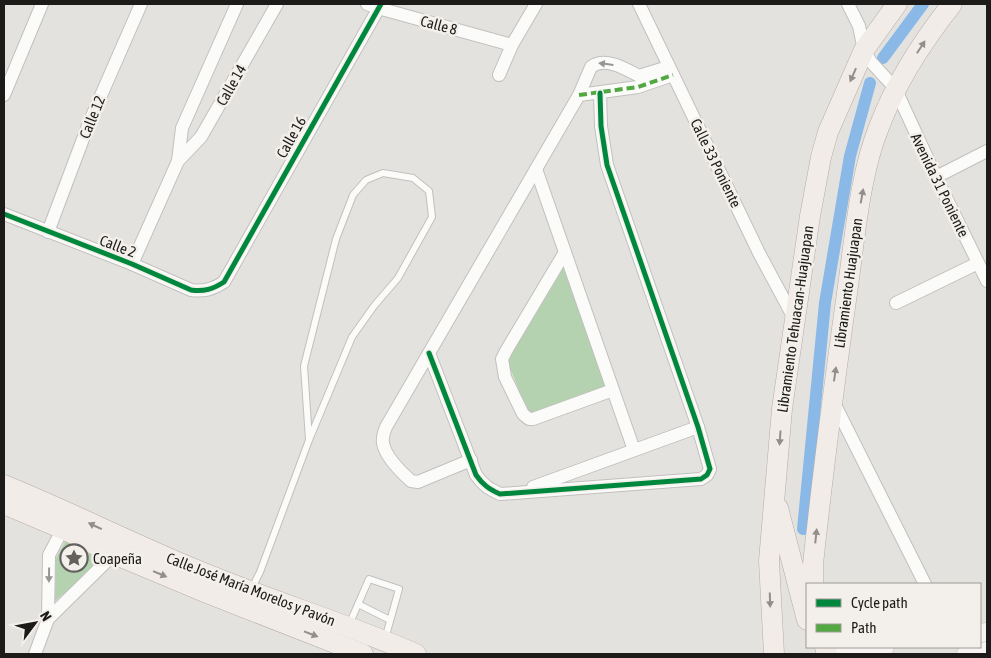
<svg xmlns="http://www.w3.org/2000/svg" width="991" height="658" viewBox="0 0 991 658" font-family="'Asap Condensed',sans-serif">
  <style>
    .green { fill: #b4d2af }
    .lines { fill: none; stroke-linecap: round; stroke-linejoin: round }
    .canal { stroke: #8ab9e7; stroke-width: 12 }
    .lane-casing { stroke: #c2c0be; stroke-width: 8 }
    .street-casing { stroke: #c2c0be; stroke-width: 14 }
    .secondary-casing { stroke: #c2c0be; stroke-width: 19 }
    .primary-casing { stroke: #b6aca7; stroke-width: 21 }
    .lane { stroke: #fbfbfa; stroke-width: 6 }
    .street { stroke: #fbfbfa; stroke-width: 12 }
    .secondary { stroke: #f6f3f2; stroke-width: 18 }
    .primary { stroke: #f2ece9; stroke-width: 20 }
    .quiet { stroke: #52a942; stroke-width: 4; stroke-dasharray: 8 4; stroke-linecap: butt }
    .cycleway-casing { stroke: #f3efea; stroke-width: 8 }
    .cycleway { stroke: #00873e; stroke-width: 5 }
    .oneway { fill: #928e8b }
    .oneway2 { fill: #979695 }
    .labels { text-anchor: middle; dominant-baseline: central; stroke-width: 5; stroke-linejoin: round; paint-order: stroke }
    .street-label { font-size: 15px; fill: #1c1b19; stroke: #f3efea }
    .poi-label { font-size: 15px; fill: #1c1b19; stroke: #f3efea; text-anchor: start }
  </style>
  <rect width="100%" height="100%" fill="#e4e2df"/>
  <g class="green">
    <path d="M 563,263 L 608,388 L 529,415 L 506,358 Z"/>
    <path d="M 66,540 L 98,559 L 80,580 L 55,601 L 56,558 Z"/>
  </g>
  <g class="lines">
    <g class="canal">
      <path d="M 883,58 L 923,4"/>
      <path d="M 803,529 L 825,303 L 850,156 L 870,83"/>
    </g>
    <g class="lane-casing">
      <g id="lane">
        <path d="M 252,588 L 260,572 L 309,440 L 352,337 L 374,306 L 398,278 L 432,217 L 429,191 L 413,178 L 383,173 L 366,180 L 353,195 L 336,239 L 304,366 L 309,440"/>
        <path d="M 358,604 L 390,620"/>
        <path d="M 349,625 L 369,579 L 399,589 L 385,639"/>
      </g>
    </g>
    <g class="street-casing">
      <g id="street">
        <path d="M 367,4 L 378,8 L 512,45"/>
        <path d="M 639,4 L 759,253 L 795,320"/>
        <path d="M 848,4 L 859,26 L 864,50 L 871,62 L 895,88 L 936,177 L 987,281"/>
        <path d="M 499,75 L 512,45 L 536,4"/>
        <path d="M 4,95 L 42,4"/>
        <path d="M 579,95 L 638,87 L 673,75"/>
        <path d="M 178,161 L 201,137 L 277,4"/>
        <path d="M 536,169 L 634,450"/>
        <path d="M 936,177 L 987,151"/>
        <path d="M 4,214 L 132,264 L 191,290 C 204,292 213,289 224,282 L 381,4"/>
        <path d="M 48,232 L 89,123 L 141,4"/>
        <path d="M 565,252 L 506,351 L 502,359 L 505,377 L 523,414 L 529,419 L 533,419 L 613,390"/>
        <path d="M 132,264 L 178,161 L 182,128 L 237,4"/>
        <path d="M 896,303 L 978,263"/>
        <path d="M 429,353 L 476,475 C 483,485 489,489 500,494 L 701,479 L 707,475 L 710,469 L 698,427 L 607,165 L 601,126 L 600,93"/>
        <path d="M 833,401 L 925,584"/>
        <path d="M 471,460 L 418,482 L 411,481 C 401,472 385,456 383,443 C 382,437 384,432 386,427 L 579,95 L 591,67 C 605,56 626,69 639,76 L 668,67"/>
        <path d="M 533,487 L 698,427"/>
        <path d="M 48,619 L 114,554 L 116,550"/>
        <path d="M 35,654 L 48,619 L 49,555 L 66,523"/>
      </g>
    </g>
    <g class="secondary-casing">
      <g id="secondary">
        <path d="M 980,633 L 987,632"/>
        <path d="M 831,654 L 885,647"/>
        <path d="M 966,654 L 987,651"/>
      </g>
    </g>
    <g class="primary-casing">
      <g id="primary">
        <path d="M 4,485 C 70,512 133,544 199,571 C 271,601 345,623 416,654"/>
        <path d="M 4,504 L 63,529 L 114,554 L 207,593 L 363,654"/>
        <path d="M 778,508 L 807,620"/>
        <path d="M 813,584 L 813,564 C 823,471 835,378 848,286 C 855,236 860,174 879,127 C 896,82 922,42 952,4"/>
        <path d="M 825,647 L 827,654"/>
        <path d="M 774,654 L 769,561 L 782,409 L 810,216 L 821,157 L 828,132 L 864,50 L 897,4"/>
      </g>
    </g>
    <use href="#lane" class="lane"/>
    <use href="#street" class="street"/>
    <use href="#secondary" class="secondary"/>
    <use href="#primary" class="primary"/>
    <path class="quiet" d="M 579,95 L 638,87 L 673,75"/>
    <g class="cycleway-casing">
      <g id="cycleway">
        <path d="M 4,214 L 132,264 L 191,290 C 204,292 213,289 224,282 L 381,4"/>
        <path d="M 429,353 L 476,475 C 483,485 489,489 500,494 L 701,479 L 707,475 L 710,469 L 698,427 L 607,165 L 601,126 L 600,93"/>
      </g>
    </g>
    <use href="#cycleway" class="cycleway"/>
  </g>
  <defs><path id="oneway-solid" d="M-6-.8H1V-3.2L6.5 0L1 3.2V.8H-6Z" transform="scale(1.25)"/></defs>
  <g class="oneway">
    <use href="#oneway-solid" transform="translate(921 47) rotate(-57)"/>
    <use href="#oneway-solid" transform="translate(853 75) rotate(114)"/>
    <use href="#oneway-solid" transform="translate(862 196) rotate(-80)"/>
    <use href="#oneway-solid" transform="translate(835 374) rotate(-82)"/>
    <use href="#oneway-solid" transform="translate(780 438) rotate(94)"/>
    <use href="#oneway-solid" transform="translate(95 526) rotate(-155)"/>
    <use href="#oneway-solid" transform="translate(816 536) rotate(-84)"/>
    <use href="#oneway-solid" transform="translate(160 574) rotate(23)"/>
    <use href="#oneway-solid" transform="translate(770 600) rotate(88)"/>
    <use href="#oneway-solid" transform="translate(311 634) rotate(21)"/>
  </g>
  <g class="oneway2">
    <use href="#oneway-solid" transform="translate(606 64) rotate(-173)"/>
    <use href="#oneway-solid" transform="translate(49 575) rotate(91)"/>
  </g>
  <defs>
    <g id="sight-ring" transform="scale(1.4375)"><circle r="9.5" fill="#f3efea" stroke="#62615e" stroke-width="1.5"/><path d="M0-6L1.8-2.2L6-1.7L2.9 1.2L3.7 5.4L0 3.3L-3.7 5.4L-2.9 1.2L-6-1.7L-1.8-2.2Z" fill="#62615e"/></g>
  </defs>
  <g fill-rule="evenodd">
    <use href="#sight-ring" x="74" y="558"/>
  </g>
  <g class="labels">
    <g class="street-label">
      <text transform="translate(439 25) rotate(15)">Calle 8</text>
      <text transform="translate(231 85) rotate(-60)">Calle 14</text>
      <text transform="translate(92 117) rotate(-68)">Calle 12</text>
      <text transform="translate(291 137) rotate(-61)">Calle 16</text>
      <text transform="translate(716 163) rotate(64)">Calle 33 Poniente</text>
      <text transform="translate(940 185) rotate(64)">Avenida 31 Poniente</text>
      <text transform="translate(118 246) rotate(21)">Calle 2</text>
      <text transform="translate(848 283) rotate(-82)">Libramiento Huajuapan</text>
      <text transform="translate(795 319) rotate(-82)">Libramiento Tehuacan-Huajuapan</text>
      <text transform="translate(251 589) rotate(21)">Calle José María Morelos y Pavón</text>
    </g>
    <g class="poi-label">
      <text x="93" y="558">Coapeña</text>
    </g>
  </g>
  <rect width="991" height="658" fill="none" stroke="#1c1b19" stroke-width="10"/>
  <rect x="806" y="583" width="175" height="65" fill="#f3efea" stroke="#9d9a96"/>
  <rect x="816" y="599" width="25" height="8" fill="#00873e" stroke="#9d9a96"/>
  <text x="851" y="608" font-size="15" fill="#1c1b19">Cycle path</text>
  <rect x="816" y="624" width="25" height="8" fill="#52a942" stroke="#9d9a96"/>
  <text x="851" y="633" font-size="15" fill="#1c1b19">Path</text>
  <g transform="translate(35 623) rotate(58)" stroke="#f3efea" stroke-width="4" paint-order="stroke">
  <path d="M0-4L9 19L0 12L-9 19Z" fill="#1c1b19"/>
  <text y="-8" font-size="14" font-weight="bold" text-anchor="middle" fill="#1c1b19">N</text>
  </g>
</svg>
